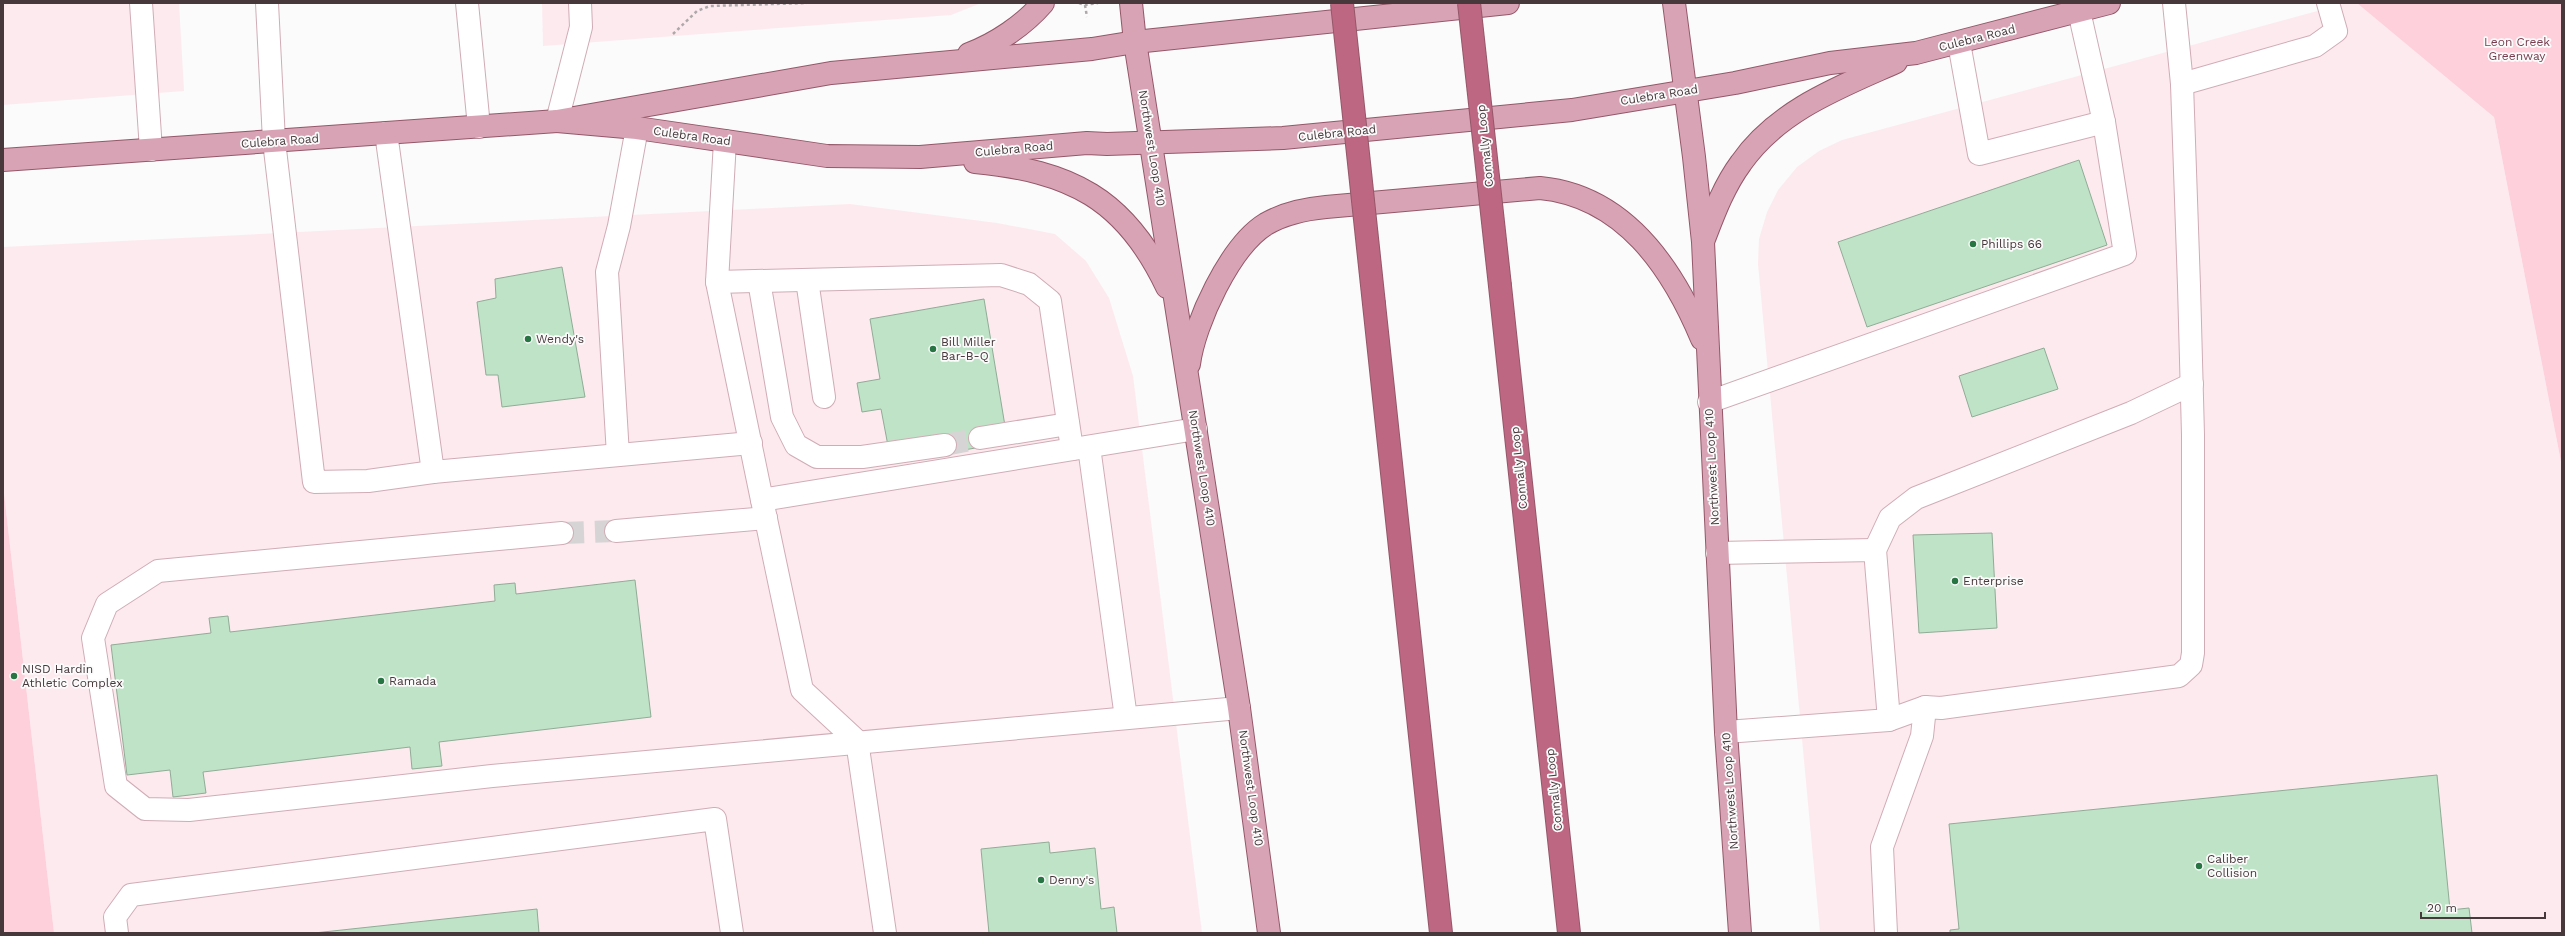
<svg xmlns="http://www.w3.org/2000/svg" width="2565" height="936" viewBox="0 0 2565 936" font-family="'Work Sans',sans-serif">
  <style>
    .built { fill: #fdeaef }
    .green { fill: #fdd0db }
    .building { fill: #bfe3c7; stroke: #90ac96 }
    .lines { fill: none; stroke-linecap: round; stroke-linejoin: round }
    .minor-tunnel { stroke: #d7d4d5; stroke-width: 22; stroke-dasharray: 22 11; stroke-linecap: butt }
    .minor-casing { stroke: #d0acb6; stroke-width: 24 }
    .major-casing { stroke: #94576a; stroke-width: 24 }
    .highway-casing { stroke: #94576a; stroke-width: 24 }
    .path { stroke: #afa8aa; stroke-width: 2.5; stroke-dasharray: 3 3; stroke-linecap: butt }
    .minor { stroke: #fff; stroke-width: 22 }
    .major { stroke: #d8a4b5; stroke-width: 22 }
    .highway { stroke: #be6783; stroke-width: 22 }
    .highway-bridge-casing { stroke: #94576a; stroke-width: 24; stroke-linecap: butt }
    .highway-bridge { stroke: #be6783; stroke-width: 22 }
    .poi-dot { fill: #287544; stroke: #fbfbfb; stroke-width: 1.5 }
    .labels { text-anchor: middle; dominant-baseline: central; stroke-width: 3.5; stroke-linejoin: round; paint-order: stroke }
    .street-label { font-size: 12px; fill: #47383c; stroke: #fbfbfb }
    .park-label { font-size: 12px; fill: #773e50; stroke: #fbfbfb }
    .poi-label { font-size: 12px; fill: #47383c; stroke: #fbfbfb; text-anchor: start }
  </style>
  <rect width="100%" height="100%" fill="#fbfbfb"/>
  <g class="built">
    <path d="M 3,3 L 179,3 L 184,91 L 3,105 Z"/>
    <path d="M 542,3 L 981,3 L 951,15 L 543,46 Z"/>
    <path d="M 2347,3 L 2451,3 L 2494,117 L 2562,467 L 2562,933 L 1820,933 L 1758,264 L 1759,239 L 1767,212 L 1778,190 L 1797,167 L 1819,151 L 1842,140 Z"/>
    <path d="M 850,204 L 997,223 L 1055,234 L 1086,261 L 1109,298 L 1133,376 L 1202,933 L 54,933 L 3,484 L 3,247 Z"/>
  </g>
  <g class="green">
    <path d="M 2357,3 L 2562,3 L 2562,467 L 2494,117 Z"/>
    <path d="M 3,484 L 54,933 L 3,933 Z"/>
  </g>
  <g class="building">
    <path d="M 2079,160 L 2107,245 L 1867,327 L 1838,242 Z"/>
    <path d="M 562,267 L 585,397 L 502,407 L 498,375 L 486,375 L 477,302 L 496,298 L 495,279 Z"/>
    <path d="M 984,299 L 1005,426 L 981,447 L 947,453 L 889,451 L 881,409 L 862,412 L 857,383 L 880,379 L 870,319 Z"/>
    <path d="M 2044,348 L 2058,389 L 1972,417 L 1959,376 Z"/>
    <path d="M 1992,533 L 1997,628 L 1919,633 L 1913,535 Z"/>
    <path d="M 635,580 L 651,717 L 439,742 L 442,766 L 412,769 L 410,747 L 203,772 L 206,793 L 173,797 L 170,770 L 127,775 L 111,645 L 211,633 L 209,618 L 228,616 L 230,632 L 495,601 L 494,585 L 515,583 L 516,594 Z"/>
    <path d="M 2437,775 L 2450,910 L 2469,908 L 2472,933 L 1950,933 L 1950,930 L 1959,929 L 1949,824 Z"/>
    <path d="M 1049,842 L 1050,853 L 1095,848 L 1101,909 L 1114,907 L 1117,933 L 989,933 L 981,849 Z"/>
    <path d="M 537,909 L 539,933 L 314,933 Z"/>
  </g>
  <g class="lines">
    <g class="minor-tunnel">
      <path d="M 945,445 L 980,438"/>
      <path d="M 562,533 L 616,531"/>
    </g>
    <g class="minor-casing">
      <g id="minor">
        <path d="M 141,3 L 151,150"/>
        <path d="M 267,3 L 274,141 L 314,482 L 368,481 L 433,472"/>
        <path d="M 467,3 L 479,127"/>
        <path d="M 1959,43 L 1979,154 L 2104,122"/>
        <path d="M 2182,84 L 2315,46 L 2336,31 L 2328,3"/>
        <path d="M 557,121 L 581,27 L 580,3"/>
        <path d="M 386,133 L 433,472 L 751,443"/>
        <path d="M 725,141 L 717,282 L 762,500 L 1196,429"/>
        <path d="M 807,280 L 824,397"/>
        <path d="M 759,281 L 782,417 L 796,445 L 817,457 L 862,457 L 945,445"/>
        <path d="M 717,282 L 1001,275 L 1029,284 L 1050,301 L 1072,449"/>
        <path d="M 1709,402 L 2125,254 L 2104,122 L 2079,11"/>
        <path d="M 980,438 L 1068,424"/>
        <path d="M 1089,447 L 1126,718"/>
        <path d="M 618,455 L 607,272 L 619,226 L 637,128"/>
        <path d="M 762,500 L 802,690 L 857,741 L 885,933"/>
        <path d="M 616,531 L 766,518"/>
        <path d="M 562,533 L 158,571 L 107,604 L 93,638 L 116,786 L 145,809 L 189,810 L 492,776 L 1239,708"/>
        <path d="M 1875,550 L 1890,518 L 1916,498 L 2131,413 L 2192,384"/>
        <path d="M 1717,553 L 1875,550 L 1889,720 L 1726,732"/>
        <path d="M 1889,720 L 1925,707"/>
        <path d="M 117,933 L 115,917 L 131,895 L 715,819 L 732,933"/>
        <path d="M 1886,933 L 1882,847 L 1922,736 L 1925,707 L 1941,708 L 2179,676 L 2191,665 L 2193,653 L 2193,435 L 2189,286 L 2182,84 L 2174,3"/>
      </g>
    </g>
    <g class="major-casing">
      <g id="major">
        <path d="M 1131,3 L 1135,42 L 1239,708 L 1269,933"/>
        <path d="M 1674,3 L 1694,157 L 1703,242 L 1726,732 L 1740,933"/>
        <path d="M 969,54 C 996,44 1024,25 1043,3"/>
        <path d="M 557,121 L 637,128 L 827,156 L 920,157 L 1087,143 L 1107,144 L 1283,138 L 1572,110 L 1735,83 L 1830,63 L 1916,53 L 2109,3"/>
        <path d="M 3,160 L 557,121 L 831,73 L 1092,49 L 1135,42 L 1508,3"/>
        <path d="M 975,162 C 1070,171 1125,198 1167,287"/>
        <path d="M 1704,239 C 1714,213 1724,186 1741,163 C 1778,110 1840,87 1896,62"/>
        <path d="M 1189,364 C 1194,324 1230,246 1266,224 C 1285,213 1304,209 1326,207 L 1540,188 C 1624,196 1672,267 1702,339"/>
      </g>
    </g>
    <g class="highway-casing">
      <g id="highway">
        <path d="M 1500,286 L 1569,933"/>
        <path d="M 1374,304 L 1441,933"/>
      </g>
    </g>
    <g class="path">
      <path d="M 1079,3 L 1085,5 L 1098,3"/>
      <path d="M 1085,5 L 1087,17"/>
      <path d="M 673,34 L 697,11 L 710,6 L 807,3"/>
    </g>
    <use href="#minor" class="minor"/>
    <use href="#major" class="major"/>
    <use href="#highway" class="highway"/>
    <g class="highway-bridge-casing">
      <g id="highway-bridge">
        <path d="M 1342,3 L 1374,304"/>
        <path d="M 1469,3 L 1500,286"/>
      </g>
    </g>
    <use href="#highway-bridge" class="highway-bridge"/>
  </g>
  <g class="poi-dot">
    <circle cx="1973" cy="244" r="4"/>
    <circle cx="528" cy="339" r="4"/>
    <circle cx="933" cy="349" r="4"/>
    <circle cx="1955" cy="581" r="4"/>
    <circle cx="14" cy="676" r="4"/>
    <circle cx="381" cy="681" r="4"/>
    <circle cx="2199" cy="866" r="4"/>
    <circle cx="1041" cy="880" r="4"/>
  </g>
  <g class="labels">
    <g class="street-label">
      <text transform="translate(1977 38) rotate(-14)">Culebra Road</text>
      <text transform="translate(1659 95) rotate(-9)">Culebra Road</text>
      <text transform="translate(1337 133) rotate(-6)">Culebra Road</text>
      <text transform="translate(692 136) rotate(8)">Culebra Road</text>
      <text transform="translate(280 141) rotate(-4)">Culebra Road</text>
      <text transform="translate(1485 146) rotate(-96)">Connally Loop</text>
      <text transform="translate(1152 148) rotate(81)">Northwest Loop 410</text>
      <text transform="translate(1014 149) rotate(-5)">Culebra Road</text>
      <text transform="translate(1712 467) rotate(-93)">Northwest Loop 410</text>
      <text transform="translate(1202 468) rotate(81)">Northwest Loop 410</text>
      <text transform="translate(1519 468) rotate(-96)">Connally Loop</text>
      <text transform="translate(1251 788) rotate(82)">Northwest Loop 410</text>
      <text transform="translate(1554 790) rotate(-96)">Connally Loop</text>
      <text transform="translate(1730 791) rotate(-94)">Northwest Loop 410</text>
    </g>
    <g class="park-label">
      <text x="2517" y="42">Leon Creek<tspan x="2517" dy="14">Greenway</tspan></text>
    </g>
    <g class="poi-label">
      <text x="1981" y="244">Phillips 66</text>
      <text x="536" y="339">Wendy's</text>
      <text x="941" y="342">Bill Miller<tspan x="941" dy="14">Bar-B-Q</tspan></text>
      <text x="1963" y="581">Enterprise</text>
      <text x="22" y="669">NISD Hardin<tspan x="22" dy="14">Athletic Complex</tspan></text>
      <text x="389" y="681">Ramada</text>
      <text x="2207" y="859">Caliber<tspan x="2207" dy="14">Collision</tspan></text>
      <text x="1049" y="880">Denny's</text>
    </g>
  </g>
  <rect width="2565" height="936" fill="none" stroke="#47383c" stroke-width="8"/>
  <path d="M2421 912v6h124v-6" fill="none" stroke="#47383c" stroke-width="2"/>
  <text x="2427" y="912" font-size="12" fill="#47383c" stroke="#fbfbfb" stroke-width="3" paint-order="stroke">20 m</text>
</svg>
